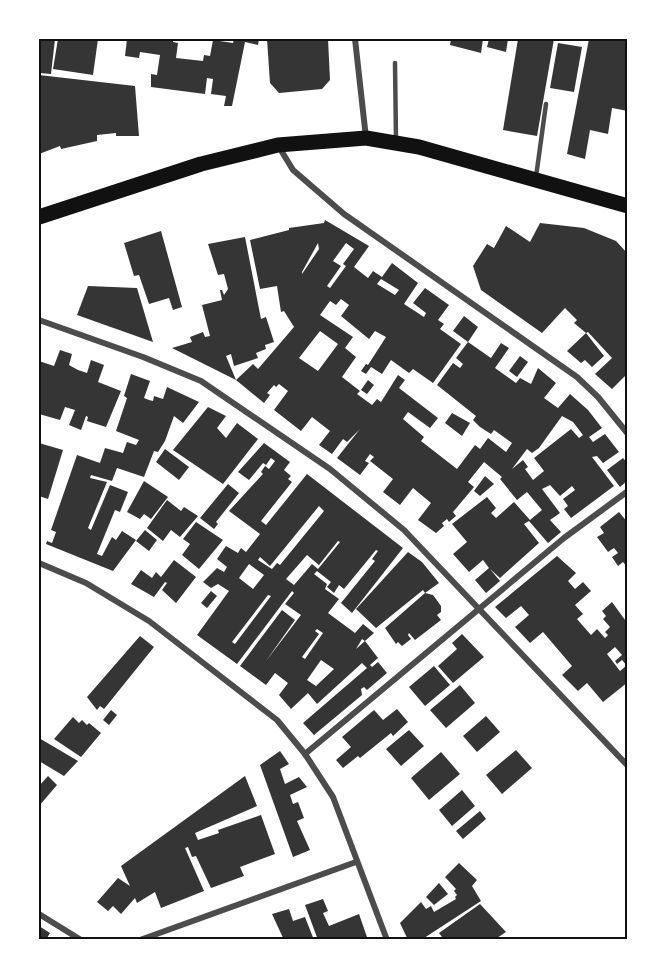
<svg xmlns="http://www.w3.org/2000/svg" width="667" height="979" viewBox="0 0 667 979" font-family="Montserrat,sans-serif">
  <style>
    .building { fill: #353535; fill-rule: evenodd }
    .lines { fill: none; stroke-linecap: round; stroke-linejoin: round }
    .service { stroke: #4c4c4c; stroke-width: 4.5 }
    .minor { stroke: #4c4c4c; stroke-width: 6 }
    .primary { stroke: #111; stroke-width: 15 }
    .neatline { fill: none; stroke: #111; stroke-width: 2 }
  </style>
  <rect width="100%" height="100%" fill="#fff"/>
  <g class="building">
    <path d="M 39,39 L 55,39 L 51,74 L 39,73 Z"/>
    <path d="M 58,39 L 98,39 L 93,75 L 53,69 Z"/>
    <path d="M 127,39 L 173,39 L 173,42 L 178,43 L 176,58 L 203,61 L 204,55 L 210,56 L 213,40 L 233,43 L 234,39 L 259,39 L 258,45 L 245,42 L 232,106 L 224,106 L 226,96 L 211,94 L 213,79 L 207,78 L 205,94 L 151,87 L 151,74 L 157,75 L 160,55 L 140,52 L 139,58 L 125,56 Z"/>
    <path d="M 267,39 L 328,39 L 330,80 L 322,89 L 279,93 L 270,83 Z"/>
    <path d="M 451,39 L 483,39 L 481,53 L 450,45 Z"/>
    <path d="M 489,39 L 508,39 L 506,52 L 487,47 Z"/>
    <path d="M 518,39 L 554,39 L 537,136 L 503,130 Z"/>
    <path d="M 589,39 L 628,39 L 628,111 L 612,108 L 608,134 L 590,130 L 585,159 L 567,154 Z"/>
    <path d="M 558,43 L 582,47 L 574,92 L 550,88 Z"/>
    <path d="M 39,75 L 135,86 L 139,136 L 116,136 L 116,133 L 97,135 L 97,141 L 61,149 L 60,146 L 39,154 Z"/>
    <path d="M 325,220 L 369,246 L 354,267 L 368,278 L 373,271 L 382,277 L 392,263 L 418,283 L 404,304 L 424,317 L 426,313 L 413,303 L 425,288 L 449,305 L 438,320 L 444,324 L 440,329 L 461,344 L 433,383 L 413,369 L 409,373 L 391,360 L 382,374 L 371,367 L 366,374 L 361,371 L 366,364 L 368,365 L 386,337 L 375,331 L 369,339 L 341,316 L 349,305 L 341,299 L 336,305 L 330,301 L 320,315 L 353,337 L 345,348 L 356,357 L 342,377 L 360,391 L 357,394 L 372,405 L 377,399 L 381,402 L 398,375 L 405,380 L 399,388 L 438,418 L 430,428 L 408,412 L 403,419 L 424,437 L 421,441 L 457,469 L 475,445 L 480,449 L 488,438 L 506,452 L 512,443 L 494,430 L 491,434 L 480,427 L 473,420 L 476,416 L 437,385 L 453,363 L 460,368 L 463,364 L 456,358 L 468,342 L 453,331 L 464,316 L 478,327 L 468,342 L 491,358 L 501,343 L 509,348 L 495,368 L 516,383 L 520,378 L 531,384 L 538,368 L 556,383 L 544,398 L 558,408 L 570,394 L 588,410 L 602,428 L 589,437 L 593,442 L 605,434 L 619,452 L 603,463 L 597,456 L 592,457 L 614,486 L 571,518 L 564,509 L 568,506 L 563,499 L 575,490 L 572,486 L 560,496 L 550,485 L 542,489 L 560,513 L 550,520 L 561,532 L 548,543 L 529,521 L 524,524 L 539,543 L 500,578 L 490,569 L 500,581 L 486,593 L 475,580 L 489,568 L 483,560 L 469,572 L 453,554 L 467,542 L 452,524 L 487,497 L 496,508 L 491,513 L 496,518 L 514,502 L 530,520 L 542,510 L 527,492 L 517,500 L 500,479 L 502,477 L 484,462 L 468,482 L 474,487 L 453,512 L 456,516 L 449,522 L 447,519 L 442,523 L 444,526 L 436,533 L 418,520 L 431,503 L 413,488 L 400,505 L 383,492 L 393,479 L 370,461 L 374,457 L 370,454 L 365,461 L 369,463 L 360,475 L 337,458 L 360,429 L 347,442 L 343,439 L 332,454 L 319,445 L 330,431 L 312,417 L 301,431 L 274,410 L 288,391 L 279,384 L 276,387 L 274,385 L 267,393 L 270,395 L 264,403 L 236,380 L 172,348 L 192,342 L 190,337 L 203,332 L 205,337 L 210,336 L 202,305 L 222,300 L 220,290 L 222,290 L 224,295 L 228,289 L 224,274 L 218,275 L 208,244 L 245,237 L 261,319 L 266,317 L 274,342 L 265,345 L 266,349 L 256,353 L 258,358 L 234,366 L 231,354 L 226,356 L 236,380 L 253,364 L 258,369 L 294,327 L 284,311 L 281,312 L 277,286 L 260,289 L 250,240 L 289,230 L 289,228 L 324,223 ZM 318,243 L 319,249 L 302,274 L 302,272 ZM 346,243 L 354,249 L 343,264 L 346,266 L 330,288 L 327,286 L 341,266 L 333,261 ZM 381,279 L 399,290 L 395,295 L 377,284 ZM 320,331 L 338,344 L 318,371 L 299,358 ZM 562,416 L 573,422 L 583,435 L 579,438 L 571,429 L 534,458 L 544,471 L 533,480 L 525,469 L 528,467 L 523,460 L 512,469 L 527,449 L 532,453 L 539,448 Z"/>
    <path d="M 540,223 L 584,228 L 616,241 L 628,254 L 628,373 L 612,389 L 595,374 L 612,358 L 588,332 L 586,333 L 604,356 L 592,367 L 585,360 L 581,363 L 567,351 L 586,333 L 574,323 L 577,320 L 565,308 L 542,333 L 481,290 L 473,266 L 487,244 L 494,248 L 506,226 L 530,242 Z"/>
    <path d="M 161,231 L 182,307 L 173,310 L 169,298 L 149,304 L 139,275 L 134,276 L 124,243 Z"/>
    <path d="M 88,286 L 137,288 L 153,342 L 77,315 Z"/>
    <path d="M 60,350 L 72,354 L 69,365 L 78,370 L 87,373 L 91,360 L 104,365 L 98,382 L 121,391 L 106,427 L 87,421 L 88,417 L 86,416 L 81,430 L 69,425 L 75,410 L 65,407 L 60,420 L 39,414 L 39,361 L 54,366 Z"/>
    <path d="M 520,356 L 528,362 L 517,377 L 509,371 Z"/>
    <path d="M 131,374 L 150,381 L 144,398 L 149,400 L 153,401 L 154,396 L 163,399 L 167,387 L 199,402 L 183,423 L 174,416 L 165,441 L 158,452 L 154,451 L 144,477 L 117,468 L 112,481 L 91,475 L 90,478 L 107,482 L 88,528 L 91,530 L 110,485 L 128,492 L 120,512 L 115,510 L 97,554 L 102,556 L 112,537 L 116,540 L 122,531 L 136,540 L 113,571 L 46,544 L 47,541 L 52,543 L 56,532 L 51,530 L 77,455 L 100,463 L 105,448 L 123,453 L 127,442 L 136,445 L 139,440 L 116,431 L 127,398 L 124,396 Z"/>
    <path d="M 368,380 L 374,385 L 367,394 L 361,390 Z"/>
    <path d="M 208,407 L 226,416 L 217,428 L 226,438 L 237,423 L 258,439 L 223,484 L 173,450 Z"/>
    <path d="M 452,413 L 470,423 L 462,436 L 445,423 Z"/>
    <path d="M 39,443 L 63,450 L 48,499 L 39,496 Z"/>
    <path d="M 264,443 L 290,462 L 284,470 L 291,476 L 288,479 L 292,482 L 261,521 L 266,525 L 307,474 L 403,548 L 352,613 L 341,603 L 375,561 L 372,559 L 378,551 L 376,550 L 344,589 L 339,585 L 334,593 L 327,587 L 331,582 L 317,571 L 314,574 L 327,584 L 325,589 L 339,599 L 328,613 L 355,633 L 363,624 L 374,633 L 365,641 L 362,639 L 356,649 L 365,641 L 378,658 L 370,665 L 372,667 L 378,662 L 387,673 L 367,690 L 364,687 L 361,689 L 362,695 L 314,735 L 303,723 L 367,668 L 362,663 L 317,704 L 308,693 L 291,709 L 279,695 L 288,683 L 275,673 L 266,685 L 240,666 L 282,610 L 295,620 L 266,661 L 301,615 L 285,604 L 294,593 L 292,591 L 237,664 L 197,635 L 229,591 L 218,584 L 211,588 L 203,582 L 217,568 L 224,572 L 227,567 L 217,559 L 226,546 L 238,553 L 241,548 L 246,552 L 260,534 L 229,511 L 263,474 L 261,472 L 265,466 L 269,469 L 275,461 L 271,458 L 266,465 L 263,463 L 249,480 L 238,472 ZM 319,506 L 324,511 L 280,565 L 277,563 L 272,569 L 258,560 L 260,557 L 270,566 ZM 338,541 L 340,542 L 318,569 L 312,564 L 294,585 L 286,579 L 307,555 L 319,565 ZM 249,564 L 264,575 L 253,589 L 239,578 ZM 268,595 L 271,596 L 235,644 L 232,642 ZM 317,629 L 323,633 L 305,659 L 302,657 L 319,634 L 315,631 ZM 321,660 L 334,669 L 316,686 L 307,680 Z"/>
    <path d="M 165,449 L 189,467 L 179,480 L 156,462 Z"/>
    <path d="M 623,458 L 628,464 L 628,480 L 620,487 L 607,470 Z"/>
    <path d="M 485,476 L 494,484 L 480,496 L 474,491 Z"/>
    <path d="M 144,481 L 168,497 L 151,519 L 144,514 L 140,519 L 127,512 Z"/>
    <path d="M 228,484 L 239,493 L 216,522 L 218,524 L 214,529 L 200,518 Z"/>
    <path d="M 167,500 L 181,511 L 184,507 L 198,516 L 180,537 L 171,530 L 163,541 L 147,528 Z"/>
    <path d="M 619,512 L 628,523 L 628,568 L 623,562 L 618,566 L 612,557 L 618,553 L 614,548 L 608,552 L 597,537 L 604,533 L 600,527 Z"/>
    <path d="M 196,522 L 223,540 L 199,569 L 182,555 L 190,544 L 183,539 Z"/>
    <path d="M 145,530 L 157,540 L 149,551 L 136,541 Z"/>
    <path d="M 408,552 L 422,562 L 439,583 L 425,593 L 423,590 L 376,628 L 356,609 Z"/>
    <path d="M 557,556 L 576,573 L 568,581 L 575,589 L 583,582 L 591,591 L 575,605 L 583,614 L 577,619 L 591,635 L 597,629 L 605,638 L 608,635 L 605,632 L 610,627 L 603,619 L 606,616 L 602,611 L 612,602 L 628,624 L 628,667 L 622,660 L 617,664 L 615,661 L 622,655 L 615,647 L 607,654 L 620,671 L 626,666 L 628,669 L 628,682 L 603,702 L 587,683 L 578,691 L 562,675 L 572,666 L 543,632 L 530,643 L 515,627 L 529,615 L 521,606 L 506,618 L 495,607 Z"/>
    <path d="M 174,560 L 196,577 L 176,603 L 162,590 L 167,583 L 165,582 L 154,597 L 131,584 L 141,570 L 152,578 L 156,572 L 161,577 Z"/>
    <path d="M 211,591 L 217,596 L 207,608 L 201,603 Z"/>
    <path d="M 425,593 L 433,595 L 441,606 L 441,612 L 437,615 L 441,620 L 415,640 L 409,633 L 408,635 L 411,639 L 402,646 L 398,642 L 396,644 L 385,628 Z"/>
    <path d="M 462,634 L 484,657 L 453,683 L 438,666 L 457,649 L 452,643 Z"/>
    <path d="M 140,636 L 154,647 L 104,709 L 100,706 L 97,710 L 87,697 Z"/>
    <path d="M 434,666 L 450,685 L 425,706 L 409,687 Z"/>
    <path d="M 460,685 L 475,703 L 446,728 L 430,710 Z"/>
    <path d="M 397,709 L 408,722 L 393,736 L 391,733 L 360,758 L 358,756 L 343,768 L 336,760 L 351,747 L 342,737 L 374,710 L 383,720 Z"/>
    <path d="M 111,710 L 117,715 L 109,725 L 103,720 Z"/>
    <path d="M 486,716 L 500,732 L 477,752 L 463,736 Z"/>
    <path d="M 73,717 L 79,723 L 82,720 L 87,725 L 89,723 L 101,733 L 81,757 L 54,739 Z"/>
    <path d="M 409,730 L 424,746 L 401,766 L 386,749 Z"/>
    <path d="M 39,738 L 78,761 L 64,776 L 39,761 Z"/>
    <path d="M 516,750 L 532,768 L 502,794 L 486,775 Z"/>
    <path d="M 280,751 L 289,764 L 280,769 L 285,784 L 299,777 L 307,787 L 290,795 L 293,804 L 298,802 L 304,818 L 297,821 L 310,850 L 293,857 L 260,765 Z"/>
    <path d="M 441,752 L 460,774 L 429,800 L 411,778 Z"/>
    <path d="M 48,776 L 57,785 L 39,806 L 39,786 Z"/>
    <path d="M 245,776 L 257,806 L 195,833 L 198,840 L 219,833 L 218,830 L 261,815 L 275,854 L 240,867 L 244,876 L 211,888 L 196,856 L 192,857 L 188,847 L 185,848 L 204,891 L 161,908 L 155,892 L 137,903 L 135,898 L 121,914 L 113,906 L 108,911 L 97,902 L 118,878 L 130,886 L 121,866 Z"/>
    <path d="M 462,790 L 475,806 L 452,826 L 439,810 Z"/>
    <path d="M 480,811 L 486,819 L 463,839 L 456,831 Z"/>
    <path d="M 459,863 L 477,880 L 472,886 L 481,901 L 421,940 L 408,940 L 400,923 L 421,902 L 426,909 L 431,906 L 434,912 L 456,899 L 455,897 L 457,895 L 454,891 L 456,889 L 445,877 Z"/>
    <path d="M 439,883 L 448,894 L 434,905 L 426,897 Z"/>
    <path d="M 323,899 L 328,911 L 323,913 L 329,926 L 359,914 L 368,940 L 318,940 L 305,905 Z"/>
    <path d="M 480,904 L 506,932 L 494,940 L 437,940 L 442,937 L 439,933 Z"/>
    <path d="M 289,909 L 293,921 L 305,917 L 314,940 L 284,940 L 272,914 Z"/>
    <path d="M 39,926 L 50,933 L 47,938 L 51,940 L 39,940 Z"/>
  </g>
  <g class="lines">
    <g class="service">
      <path d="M 395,63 L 396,140"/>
      <path d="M 536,177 L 546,104"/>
    </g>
    <g class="minor">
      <path d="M 355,39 L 366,138"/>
      <path d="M 279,147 L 293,170 L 344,214 L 577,377 L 598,397 L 628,434"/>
      <path d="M 39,320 L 143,357 L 201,381 L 330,469 L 404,530 L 628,766"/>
      <path d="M 39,563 L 86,583 L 149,621 L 277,720 L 305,754 L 333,797 L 387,940"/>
      <path d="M 305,754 L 564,538 L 628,491"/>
      <path d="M 39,914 L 81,940"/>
      <path d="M 140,940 L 356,862"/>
    </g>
    <path class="primary" d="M 39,217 L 201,164 L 278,145 L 366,138 L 419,147 L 628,206"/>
  </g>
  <rect width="667" height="979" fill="none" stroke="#ffffff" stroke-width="81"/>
  <rect x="40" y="40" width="586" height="898" class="neatline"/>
</svg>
